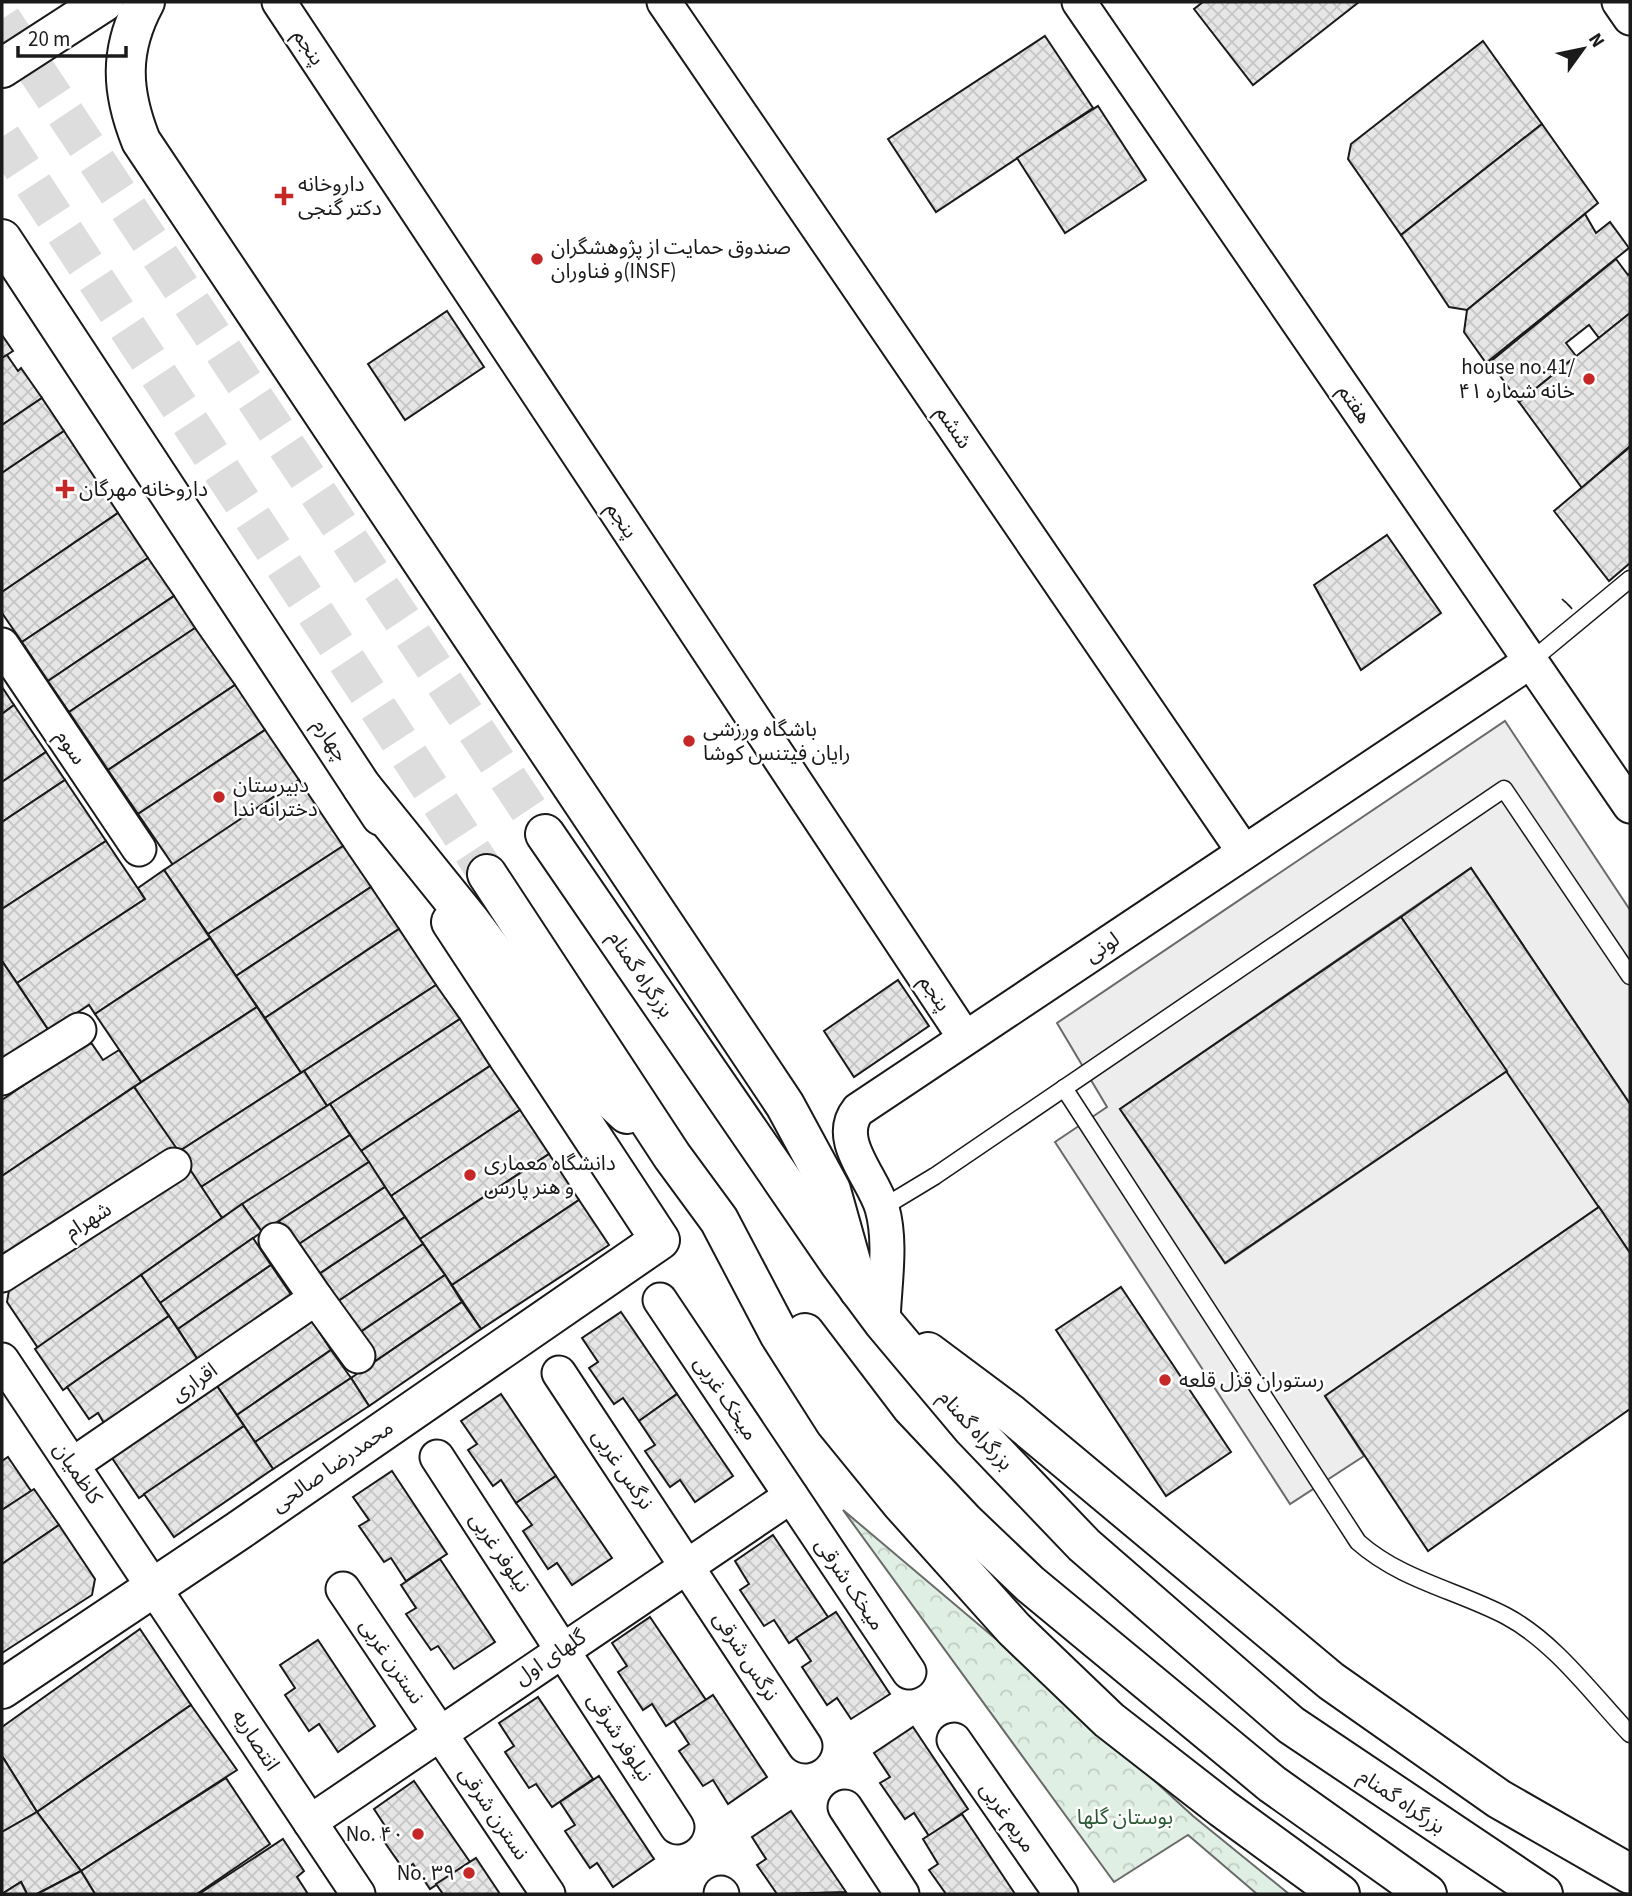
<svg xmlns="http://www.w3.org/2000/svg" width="1632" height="1896" viewBox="0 0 1632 1896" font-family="'Source Sans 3','Noto Sans Arabic',sans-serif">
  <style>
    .park { fill: url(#park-crowns); stroke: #6a6a6a; stroke-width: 2 }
    .parking { fill: #ededed; stroke: #6a6a6a; stroke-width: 2 }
    .building { fill: url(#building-cross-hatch); stroke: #1a1a1a; stroke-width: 2 }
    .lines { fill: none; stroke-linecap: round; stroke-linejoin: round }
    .highway-tunnel { stroke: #ddd; stroke-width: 38; stroke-dasharray: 38 19; stroke-linecap: butt }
    .lane-casing { stroke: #1a1a1a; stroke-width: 19 }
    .street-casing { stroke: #1a1a1a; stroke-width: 37 }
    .secondary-casing { stroke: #1a1a1a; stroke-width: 42 }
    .primary-casing { stroke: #1a1a1a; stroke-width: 42 }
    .highway-casing { stroke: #1a1a1a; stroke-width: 42 }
    .lane { stroke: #fff; stroke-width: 16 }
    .street { stroke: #fff; stroke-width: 33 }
    .secondary { stroke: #fff; stroke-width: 38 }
    .primary { stroke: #fff; stroke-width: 38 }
    .highway { stroke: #fff; stroke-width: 38 }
    .poi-dot { fill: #c62828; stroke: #fff; stroke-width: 2.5 }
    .labels { text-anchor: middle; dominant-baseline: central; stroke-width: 5; stroke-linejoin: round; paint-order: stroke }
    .street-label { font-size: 21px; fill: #1a1a1a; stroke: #fff }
    .poi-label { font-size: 21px; fill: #1a1a1a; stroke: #fff; text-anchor: start }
    .park-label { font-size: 21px; fill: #2b5a34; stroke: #fff }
  </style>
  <defs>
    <pattern id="park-crowns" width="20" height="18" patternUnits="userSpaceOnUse" patternTransform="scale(1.75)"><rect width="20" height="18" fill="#e0efe3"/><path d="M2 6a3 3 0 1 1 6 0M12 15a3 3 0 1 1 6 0" fill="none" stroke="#c0ccc2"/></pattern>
    <pattern id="building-cross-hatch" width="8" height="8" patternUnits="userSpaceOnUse" patternTransform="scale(1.75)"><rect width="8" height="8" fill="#e6e6e6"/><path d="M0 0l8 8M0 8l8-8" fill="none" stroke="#c5c5c5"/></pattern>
  </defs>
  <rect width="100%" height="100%" fill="#fff"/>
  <path class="park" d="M 843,1510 L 1042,1678 L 1193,1816 L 1289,1894 L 1257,1894 L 1188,1835 L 1114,1882 Z"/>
  <path class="parking" d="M 1505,721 L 1630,910 L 1630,1104 L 1471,868 L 1120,1109 L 1226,1263 L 1507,1071 L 1599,1207 L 1325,1396 L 1364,1456 L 1290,1504 L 1055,1142 L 1107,1107 L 1057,1023 Z"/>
  <g class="building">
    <path d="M 1203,2 L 1359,2 L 1253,85 L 1194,9 Z"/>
    <path d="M 1045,36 L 1093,108 L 936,212 L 888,139 Z"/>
    <path d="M 1483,41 L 1542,124 L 1401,235 L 1348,159 L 1351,144 Z"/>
    <path d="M 1098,106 L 1146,180 L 1065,233 L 1017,158 Z"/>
    <path d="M 1542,124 L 1598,203 L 1467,310 L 1449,307 L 1401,235 Z"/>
    <path d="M 1585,214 L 1596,233 L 1610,222 L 1629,248 L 1486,363 L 1464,332 L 1467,310 Z"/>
    <path d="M 1616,259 L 1628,275 L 1630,273 L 1630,313 L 1599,338 L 1589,325 L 1566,343 L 1576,356 L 1519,402 L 1490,362 Z"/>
    <path d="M 447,311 L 484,367 L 405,420 L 368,364 Z"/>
    <path d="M 1630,313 L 1630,446 L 1582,488 L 1519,402 Z"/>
    <path d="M 2,335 L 13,351 L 2,358 Z"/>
    <path d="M 7,355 L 18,371 L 21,368 L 42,398 L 2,425 L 2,358 Z"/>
    <path d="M 42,398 L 64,431 L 2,473 L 2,425 Z"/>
    <path d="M 64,431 L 118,513 L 2,592 L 2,473 Z"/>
    <path d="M 1630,447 L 1630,563 L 1609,581 L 1554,511 Z"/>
    <path d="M 118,513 L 148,558 L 22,642 L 2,613 L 2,592 Z"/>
    <path d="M 1387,535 L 1441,613 L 1361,670 L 1314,585 Z"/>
    <path d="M 148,558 L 174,596 L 48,681 L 22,642 Z"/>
    <path d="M 174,596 L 195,628 L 69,712 L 48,681 Z"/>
    <path d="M 195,628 L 235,685 L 108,770 L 69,712 Z"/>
    <path d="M 235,685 L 265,730 L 138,814 L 108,770 Z"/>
    <path d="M 2,687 L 14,705 L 2,714 Z"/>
    <path d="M 14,705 L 46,752 L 2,782 L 2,714 Z"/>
    <path d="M 265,730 L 299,780 L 173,865 L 138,814 Z"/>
    <path d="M 46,752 L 65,780 L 2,822 L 2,782 Z"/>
    <path d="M 65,780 L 106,841 L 2,909 L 2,822 Z"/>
    <path d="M 299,780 L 343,846 L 208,934 L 164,870 Z"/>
    <path d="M 106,841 L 145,899 L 17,983 L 2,961 L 2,909 Z"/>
    <path d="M 343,846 L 371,887 L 236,976 L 208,934 Z"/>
    <path d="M 1471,868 L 1630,1104 L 1630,1253 L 1401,917 Z"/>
    <path d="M 164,870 L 210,938 L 95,1014 L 89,1005 L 49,1031 L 17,983 L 145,899 L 138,888 Z"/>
    <path d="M 371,887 L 399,929 L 265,1018 L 236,976 Z"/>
    <path d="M 1401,917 L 1507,1071 L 1225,1263 L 1120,1109 Z"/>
    <path d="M 399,929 L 436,985 L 301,1073 L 265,1018 Z"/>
    <path d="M 210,938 L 257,1007 L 141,1082 L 95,1014 Z"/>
    <path d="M 2,961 L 49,1031 L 2,1062 Z"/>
    <path d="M 898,980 L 929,1026 L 854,1077 L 824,1031 Z"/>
    <path d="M 436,985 L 460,1019 L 327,1106 L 304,1071 Z"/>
    <path d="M 257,1007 L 301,1073 L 178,1152 L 134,1087 Z"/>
    <path d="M 460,1019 L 490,1066 L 361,1151 L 330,1104 Z"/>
    <path d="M 85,1043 L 92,1044 L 103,1060 L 119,1050 L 141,1082 L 2,1176 L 2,1100 Z"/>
    <path d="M 490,1066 L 520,1110 L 391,1196 L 361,1151 Z"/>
    <path d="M 304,1071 L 327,1106 L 201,1187 L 178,1152 Z"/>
    <path d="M 134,1087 L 177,1149 L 2,1271 L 2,1176 Z"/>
    <path d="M 330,1104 L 350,1135 L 222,1218 L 201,1187 Z"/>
    <path d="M 520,1110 L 549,1154 L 420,1239 L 391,1196 Z"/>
    <path d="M 350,1135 L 369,1162 L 262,1232 L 242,1204 Z"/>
    <path d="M 549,1154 L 579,1200 L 452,1285 L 420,1239 Z"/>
    <path d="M 369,1162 L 385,1187 L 296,1246 L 279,1221 Z"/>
    <path d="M 189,1168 L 222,1218 L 38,1348 L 7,1302 L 9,1290 Z"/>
    <path d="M 385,1187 L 405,1217 L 316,1276 L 296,1246 Z"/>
    <path d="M 579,1200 L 609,1245 L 481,1329 L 452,1285 Z"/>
    <path d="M 242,1204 L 262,1232 L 160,1303 L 141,1275 Z"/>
    <path d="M 1599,1207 L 1630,1253 L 1630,1409 L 1428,1551 L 1325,1396 Z"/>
    <path d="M 405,1217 L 423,1244 L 334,1304 L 316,1276 Z"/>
    <path d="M 253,1238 L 271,1265 L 178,1329 L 160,1303 Z"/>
    <path d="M 423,1244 L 445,1275 L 356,1335 L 334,1304 Z"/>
    <path d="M 271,1265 L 292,1296 L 198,1360 L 178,1329 Z"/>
    <path d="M 141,1275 L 169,1316 L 63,1390 L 35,1349 Z"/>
    <path d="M 445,1275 L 462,1302 L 374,1362 L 356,1335 Z"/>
    <path d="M 1121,1287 L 1231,1452 L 1166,1496 L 1056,1330 Z"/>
    <path d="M 462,1302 L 481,1329 L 369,1406 L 351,1378 Z"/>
    <path d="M 621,1312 L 677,1394 L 639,1421 L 623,1398 L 614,1404 L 589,1368 L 598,1362 L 582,1338 Z"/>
    <path d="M 169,1316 L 198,1360 L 104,1423 L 98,1413 L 89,1419 L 67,1387 Z"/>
    <path d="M 312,1321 L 331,1350 L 237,1415 L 217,1386 Z"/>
    <path d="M 331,1350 L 351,1378 L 255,1442 L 237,1415 Z"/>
    <path d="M 351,1378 L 369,1406 L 273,1469 L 255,1442 Z"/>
    <path d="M 217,1386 L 244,1426 L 139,1498 L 112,1458 Z"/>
    <path d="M 501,1394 L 556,1476 L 516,1503 L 501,1480 L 493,1486 L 468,1450 L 477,1444 L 461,1421 Z"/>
    <path d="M 677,1394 L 733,1476 L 695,1502 L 680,1480 L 670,1487 L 645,1451 L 655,1445 L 639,1421 Z"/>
    <path d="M 244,1426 L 273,1469 L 174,1537 L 144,1494 Z"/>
    <path d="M 8,1457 L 31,1491 L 2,1510 L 2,1461 Z"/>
    <path d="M 392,1471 L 447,1554 L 406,1581 L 391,1558 L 384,1562 L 359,1526 L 369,1520 L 353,1497 Z"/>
    <path d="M 556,1476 L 612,1558 L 572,1585 L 557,1563 L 548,1569 L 523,1531 L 532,1525 L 516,1503 Z"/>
    <path d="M 34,1489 L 59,1525 L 2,1564 L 2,1510 Z"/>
    <path d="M 59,1525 L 95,1579 L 92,1595 L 2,1653 L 2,1564 Z"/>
    <path d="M 773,1535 L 828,1617 L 789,1643 L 774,1620 L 764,1626 L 740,1590 L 749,1584 L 735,1561 Z"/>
    <path d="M 440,1559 L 495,1642 L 454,1669 L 438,1646 L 431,1650 L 406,1614 L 416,1608 L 401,1585 Z"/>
    <path d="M 836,1612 L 890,1694 L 851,1719 L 837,1698 L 827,1705 L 802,1667 L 811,1661 L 796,1638 Z"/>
    <path d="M 650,1617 L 706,1700 L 666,1726 L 652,1704 L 643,1710 L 618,1672 L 627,1666 L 612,1643 Z"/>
    <path d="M 140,1629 L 191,1705 L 37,1812 L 2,1756 L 2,1727 Z"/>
    <path d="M 318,1640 L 375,1726 L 338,1752 L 319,1724 L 309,1731 L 285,1695 L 295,1688 L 280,1665 Z"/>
    <path d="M 713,1695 L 767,1777 L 728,1804 L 713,1780 L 703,1786 L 679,1751 L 689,1744 L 674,1721 Z"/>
    <path d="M 538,1697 L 593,1779 L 552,1807 L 536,1784 L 529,1788 L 505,1752 L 514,1746 L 499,1723 Z"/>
    <path d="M 191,1705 L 237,1770 L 81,1871 L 37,1812 Z"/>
    <path d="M 913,1727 L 968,1809 L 929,1836 L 914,1813 L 905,1819 L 880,1783 L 890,1777 L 874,1753 Z"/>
    <path d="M 2,1756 L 37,1812 L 2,1832 Z"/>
    <path d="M 599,1776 L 654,1859 L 613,1887 L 597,1863 L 590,1868 L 565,1831 L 575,1825 L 560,1802 Z"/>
    <path d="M 226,1778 L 270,1844 L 197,1894 L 95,1894 L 81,1871 Z"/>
    <path d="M 414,1781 L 470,1862 L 430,1889 L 413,1864 L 404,1870 L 381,1837 L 389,1832 L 374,1809 Z"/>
    <path d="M 791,1811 L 846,1892 L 777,1894 L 757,1865 L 766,1859 L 752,1837 Z"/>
    <path d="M 37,1812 L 81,1871 L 37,1894 L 27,1894 L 21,1882 L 2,1894 L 2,1832 Z"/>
    <path d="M 962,1814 L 1015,1894 L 946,1894 L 929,1870 L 938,1864 L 923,1839 Z"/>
    <path d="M 283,1839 L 304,1871 L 297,1877 L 308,1894 L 199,1894 Z"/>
    <path d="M 476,1858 L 500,1894 L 443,1894 L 436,1884 Z"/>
    <path d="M 81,1871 L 95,1894 L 37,1894 Z"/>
    <path d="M 21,1882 L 27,1894 L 2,1894 Z"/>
  </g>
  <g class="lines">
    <g class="highway-tunnel">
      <path d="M 2,19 L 545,834"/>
      <path d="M 2,137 L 487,874"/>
    </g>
    <g class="lane-casing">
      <g id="lane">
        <path d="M 1531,661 L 1630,579"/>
        <path d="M 1064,1088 L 1358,1542 C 1401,1580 1456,1590 1506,1616 C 1555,1642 1593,1695 1630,1734"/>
        <path d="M 882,1208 L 935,1176 L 1504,789 L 1630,976"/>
      </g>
    </g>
    <g class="street-casing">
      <g id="street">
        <path d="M 279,2 L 965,1038"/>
        <path d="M 664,2 L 1244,852"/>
        <path d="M 1079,2 L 1630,806"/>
        <path d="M 1619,2 L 1630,18"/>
        <path d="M 2,645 L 139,849"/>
        <path d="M 2,1078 L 79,1030"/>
        <path d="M 2,1275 L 174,1165"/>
        <path d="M 316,1298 L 358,1356"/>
        <path d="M 660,1300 L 909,1672"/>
        <path d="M 883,1322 C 884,1286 892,1243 882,1208 C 873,1177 834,1140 858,1110 L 1531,661"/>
        <path d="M 2,1360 L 358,1894"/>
        <path d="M 559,1373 L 805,1746"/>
        <path d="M 437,1457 L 677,1827"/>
        <path d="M 72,1465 L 316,1298 L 276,1240"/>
        <path d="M 343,1589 L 548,1894"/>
        <path d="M 954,1740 L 1061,1894"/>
        <path d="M 845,1807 L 902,1894"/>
        <path d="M 310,1822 L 791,1496"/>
        <path d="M 721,1893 L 722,1894"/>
      </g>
    </g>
    <g class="secondary-casing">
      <g id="secondary">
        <path d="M 2,239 L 381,816"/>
        <path d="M 2,1689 L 238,1531 L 660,1240 L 451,922"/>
      </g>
    </g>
    <g class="primary-casing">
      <path id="primary" d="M 2,68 L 104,2"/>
    </g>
    <g class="highway-casing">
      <g id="highway">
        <path d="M 145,2 C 119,50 121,91 141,141 L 785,1105 L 831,1190 L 859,1290"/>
        <path d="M 362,787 L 470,921 L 589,1079 L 627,1114"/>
        <path d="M 545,834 L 840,1264 L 883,1322 L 972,1428 L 1084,1545 L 1291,1725 L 1543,1894"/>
        <path d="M 487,874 L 672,1156 L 719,1220 L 779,1334 L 835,1422 L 901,1503 L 1014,1629 L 1109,1720 L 1222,1808 L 1340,1894"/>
        <path d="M 805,1333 L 881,1433 L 965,1522 L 1030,1584 L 1272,1784 L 1427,1894"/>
        <path d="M 928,1352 L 1011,1414 L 1331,1681 L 1499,1799 L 1630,1874"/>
      </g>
    </g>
    <use href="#lane" class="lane"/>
    <use href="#street" class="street"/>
    <use href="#secondary" class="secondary"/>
    <use href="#primary" class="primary"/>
    <use href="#highway" class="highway"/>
  </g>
  <g class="poi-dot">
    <path d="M280.5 185.5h7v7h7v7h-7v7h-7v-7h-7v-7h7z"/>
    <circle cx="537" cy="259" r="7"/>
    <circle cx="1589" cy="379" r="7"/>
    <path d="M61.5 478.5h7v7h7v7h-7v7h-7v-7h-7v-7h7z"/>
    <circle cx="689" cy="741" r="7"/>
    <circle cx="219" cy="797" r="7"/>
    <circle cx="470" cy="1175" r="7"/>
    <circle cx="1165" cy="1380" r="7"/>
    <circle cx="418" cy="1834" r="7"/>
    <circle cx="469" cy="1873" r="7"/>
  </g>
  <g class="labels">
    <g class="street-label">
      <text transform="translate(309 47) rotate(56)">پنجم</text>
      <text transform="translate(1355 404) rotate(56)">هفتم</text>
      <text transform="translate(954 427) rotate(56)">ششم</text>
      <text transform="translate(622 520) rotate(56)">پنجم</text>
      <text transform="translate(1567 604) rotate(-39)">۱</text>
      <text transform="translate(331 740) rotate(57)">چهارم</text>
      <text transform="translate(71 747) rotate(56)">سوم</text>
      <text transform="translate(1102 947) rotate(-34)">لونی</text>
      <text transform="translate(641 974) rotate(56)">بزرگراه گمنام</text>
      <text transform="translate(935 993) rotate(56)">پنجم</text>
      <text transform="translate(88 1220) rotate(-32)">شهرام</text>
      <text transform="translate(194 1382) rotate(-35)">اقراری</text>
      <text transform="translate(726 1398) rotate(56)">میخک غربی</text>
      <text transform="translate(976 1430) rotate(48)">بزرگراه گمنام</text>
      <text transform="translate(332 1466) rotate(-35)">محمدرضا صالحی</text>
      <text transform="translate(623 1469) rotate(56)">نرگس غربی</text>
      <text transform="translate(78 1473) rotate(56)">کاظمیان</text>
      <text transform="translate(500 1552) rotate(56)">نیلوفر غربی</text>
      <text transform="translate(850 1584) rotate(56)">میخک شرقی</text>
      <text transform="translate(746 1656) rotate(57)">نرگس شرقی</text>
      <text transform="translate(550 1657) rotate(-34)">گلهای اول</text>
      <text transform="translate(392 1661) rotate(56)">نسترن غربی</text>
      <text transform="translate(620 1737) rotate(57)">نیلوفر شرقی</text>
      <text transform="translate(256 1740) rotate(57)">انتصاریه</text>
      <text transform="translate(1402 1801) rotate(34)">بزرگراه گمنام</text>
      <text transform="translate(494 1813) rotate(56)">نسترن شرقی</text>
      <text transform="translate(1008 1817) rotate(55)">مریم غربی</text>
    </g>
    <g class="poi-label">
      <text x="298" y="184">داروخانه<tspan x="298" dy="24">دکتر گنجی</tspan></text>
      <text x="551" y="247">صندوق حمایت از پژوهشگران<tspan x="551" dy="24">و فناوران(INSF)</tspan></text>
      <text x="1575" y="367" text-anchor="end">house no.41/<tspan x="1575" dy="24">خانه شماره ۴۱</tspan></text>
      <text x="79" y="489">داروخانه مهرگان</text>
      <text x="703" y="729">باشگاه ورزشی<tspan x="703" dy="24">رایان فیتنس کوشا</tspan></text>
      <text x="233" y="785">دبیرستان<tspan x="233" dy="24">دخترانه ندا</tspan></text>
      <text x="484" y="1163">دانشگاه معماری<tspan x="484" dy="24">و هنر پارس</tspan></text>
      <text x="1179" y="1380">رستوران قزل قلعه</text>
      <text x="404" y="1834" text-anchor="end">No. ۴۰</text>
      <text x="455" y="1873" text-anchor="end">No. ۳۹</text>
    </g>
    <g class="park-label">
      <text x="1125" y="1817">بوستان گلها</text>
    </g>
  </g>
  <rect width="1632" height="1896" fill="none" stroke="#1a1a1a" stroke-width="7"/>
  <g transform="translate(1583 49) rotate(57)" stroke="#ffffff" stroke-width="5" paint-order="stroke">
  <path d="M0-5L12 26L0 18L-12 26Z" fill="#1a1a1a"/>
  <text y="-10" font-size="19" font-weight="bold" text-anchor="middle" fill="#1a1a1a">N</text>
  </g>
  <path d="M18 46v10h108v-10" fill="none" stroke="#1a1a1a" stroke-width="3.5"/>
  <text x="28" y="46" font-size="21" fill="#1a1a1a" stroke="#ffffff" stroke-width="5" paint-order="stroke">20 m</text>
</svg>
